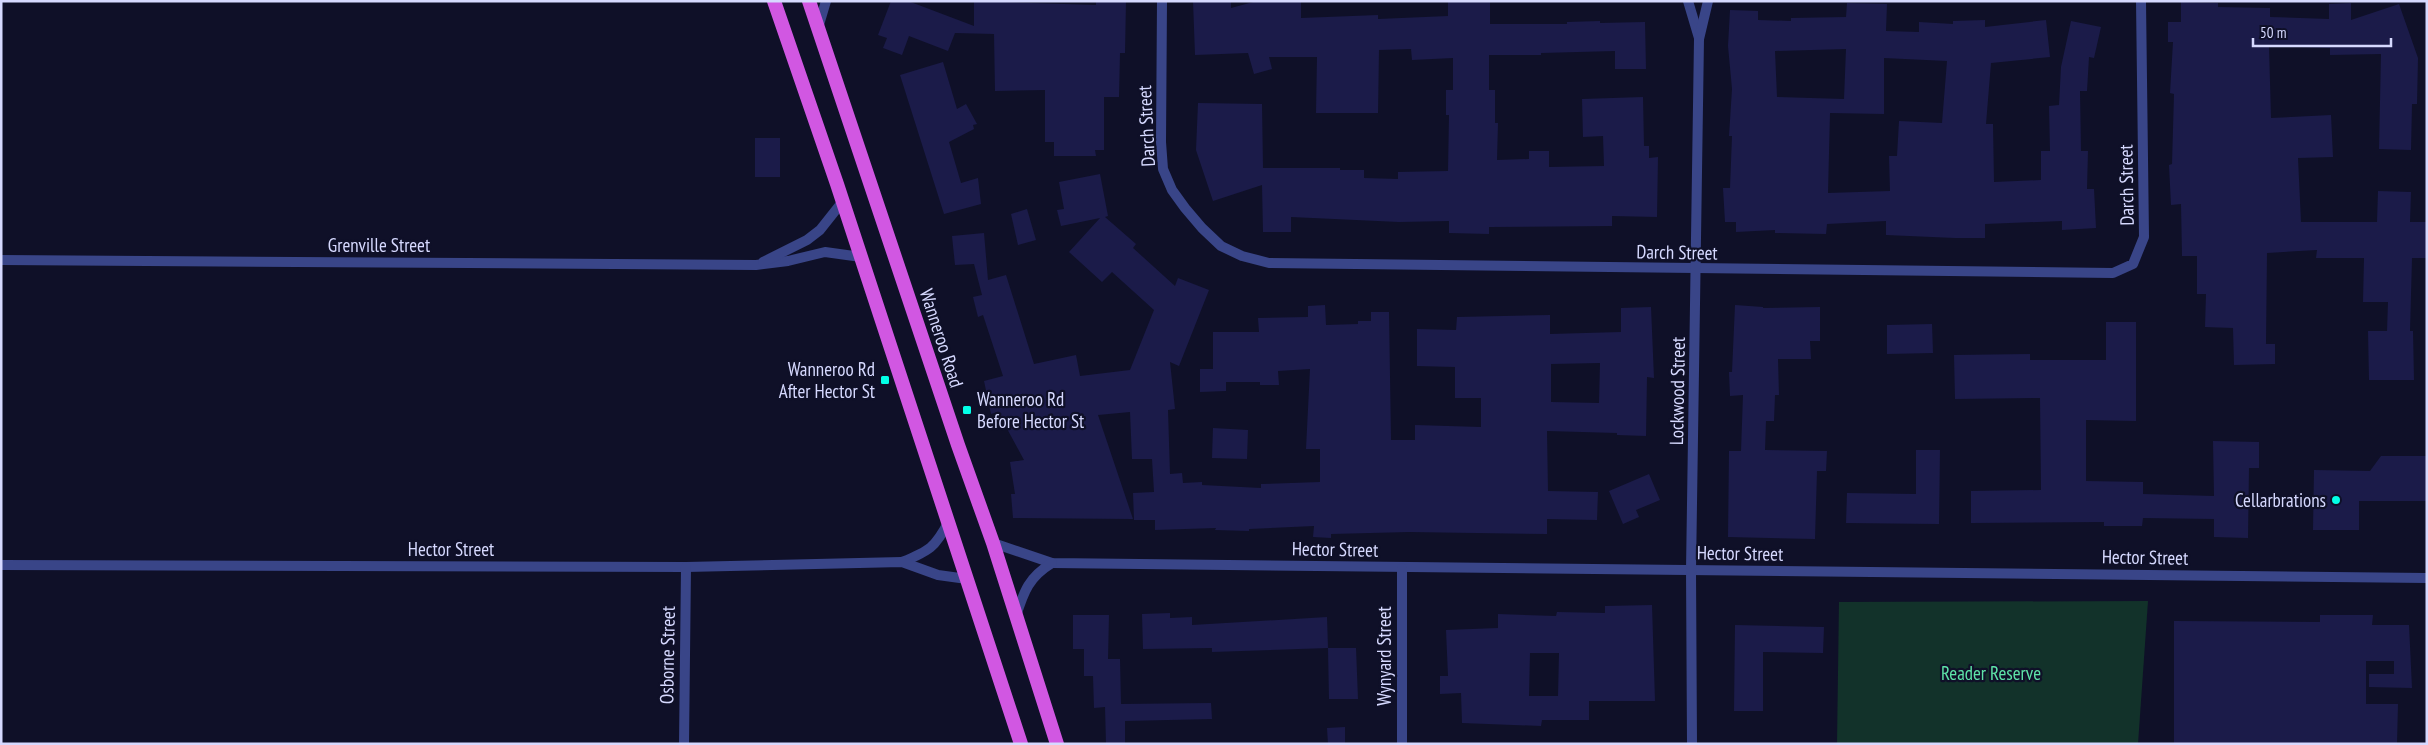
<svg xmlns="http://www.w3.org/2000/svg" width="2428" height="745" viewBox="0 0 2428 745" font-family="'PT Sans Narrow',sans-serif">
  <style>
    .green { fill: #12322a }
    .building { fill: #1b1b49; fill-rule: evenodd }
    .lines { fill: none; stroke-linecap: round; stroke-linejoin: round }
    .minor { stroke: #394588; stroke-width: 10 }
    .tertiary { stroke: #394588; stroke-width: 10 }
    .trunk { stroke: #d157e2; stroke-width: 14 }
    .poi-dot { fill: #02ffe7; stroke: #0f1028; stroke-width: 2 }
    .labels { text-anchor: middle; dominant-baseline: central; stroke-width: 4.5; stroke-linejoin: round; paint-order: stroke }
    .street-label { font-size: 19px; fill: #d6d9ff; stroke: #0f1028 }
    .poi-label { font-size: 19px; fill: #d6d9ff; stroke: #0f1028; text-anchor: end }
    .park-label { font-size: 19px; fill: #5ee3a8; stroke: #0f1028 }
  </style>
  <rect width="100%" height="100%" fill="#0f1028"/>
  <path class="green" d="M 2148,601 L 2138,744 L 1837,744 L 1839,602 Z"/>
  <g class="building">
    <path d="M 891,1 L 908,1 L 974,26 L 974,1 L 1096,5 L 1096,1 L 1126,1 L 1125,53 L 1120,53 L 1119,97 L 1104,97 L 1104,150 L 1095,150 L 1096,156 L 1054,156 L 1054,142 L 1045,142 L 1045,90 L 995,91 L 994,34 L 955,33 L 948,51 L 909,36 L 902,55 L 883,48 L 887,38 L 878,35 Z"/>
    <path d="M 1193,1 L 1231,1 L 1231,8 L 1257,1 L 1301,1 L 1301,18 L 1378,15 L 1378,19 L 1448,16 L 1448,1 L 1490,2 L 1490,24 L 1567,24 L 1567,22 L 1600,21 L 1600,23 L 1645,22 L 1646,69 L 1615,69 L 1615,51 L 1541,53 L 1541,55 L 1489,55 L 1489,90 L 1495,90 L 1495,123 L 1498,123 L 1497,160 L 1529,159 L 1529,151 L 1549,151 L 1549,167 L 1604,166 L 1603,136 L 1583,137 L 1582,99 L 1643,97 L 1644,146 L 1649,146 L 1649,158 L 1658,157 L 1657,217 L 1612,216 L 1612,226 L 1489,227 L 1489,234 L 1449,233 L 1449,221 L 1399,222 L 1291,217 L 1291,232 L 1263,232 L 1262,185 L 1213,201 L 1196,150 L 1198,103 L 1262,104 L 1263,168 L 1340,168 L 1340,170 L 1364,170 L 1364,178 L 1398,179 L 1398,172 L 1448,171 L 1449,115 L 1446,115 L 1446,90 L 1453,90 L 1453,58 L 1412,60 L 1411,49 L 1379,50 L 1378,113 L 1316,113 L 1317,57 L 1269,57 L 1272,69 L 1254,74 L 1248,53 L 1195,55 Z"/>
    <path d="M 2181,2 L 2218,3 L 2218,7 L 2270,8 L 2270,17 L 2329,19 L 2329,4 L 2351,3 L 2351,20 L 2399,4 L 2418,58 L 2417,104 L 2412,104 L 2411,150 L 2379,149 L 2381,54 L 2330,55 L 2330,48 L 2269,46 L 2271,118 L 2331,115 L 2333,157 L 2298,158 L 2301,222 L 2377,222 L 2378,191 L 2411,192 L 2410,222 L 2427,222 L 2427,258 L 2412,258 L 2410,331 L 2413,331 L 2414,380 L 2369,380 L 2368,331 L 2387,331 L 2388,302 L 2363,302 L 2364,258 L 2316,258 L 2317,250 L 2267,253 L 2266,344 L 2275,344 L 2275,364 L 2234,365 L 2233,328 L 2205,327 L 2206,294 L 2197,294 L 2197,256 L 2182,256 L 2181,204 L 2171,205 L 2169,165 L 2172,164 L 2174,94 L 2170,93 L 2173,42 L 2168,42 L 2168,22 L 2181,22 Z"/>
    <path d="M 1847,3 L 1887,4 L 1886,31 L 1919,32 L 1919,22 L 1953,24 L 1953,21 L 1985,20 L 1985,27 L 2046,20 L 2050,57 L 1991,63 L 1986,124 L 1993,124 L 1994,182 L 2041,180 L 2041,151 L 2050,151 L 2049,106 L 2059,105 L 2061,67 L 2071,21 L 2101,27 L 2094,58 L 2089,57 L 2087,91 L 2080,91 L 2081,151 L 2088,151 L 2087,189 L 2094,189 L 2096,228 L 2062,230 L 2062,221 L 1985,224 L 1985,238 L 1955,238 L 1886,235 L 1886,221 L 1827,224 L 1826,234 L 1775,233 L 1775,230 L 1736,232 L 1736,222 L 1725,222 L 1723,188 L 1730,188 L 1732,136 L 1729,136 L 1732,89 L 1728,46 L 1730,10 L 1758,11 L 1758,20 L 1791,21 L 1791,18 L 1846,17 ZM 1846,49 L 1844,99 L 1777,97 L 1775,51 ZM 1884,58 L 1947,61 L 1942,123 L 1899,121 L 1897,156 L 1889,156 L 1890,191 L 1828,193 L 1830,113 L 1884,114 Z"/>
    <path d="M 943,62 L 957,109 L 966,104 L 977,124 L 973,125 L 974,129 L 949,142 L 961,183 L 978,178 L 981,204 L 944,214 L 900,75 Z"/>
    <rect x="755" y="138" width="25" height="39"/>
    <path d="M 1100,174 L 1108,216 L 1105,217 L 1136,244 L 1133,248 L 1175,286 L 1178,278 L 1209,290 L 1179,366 L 1170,362 L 1175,409 L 1168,410 L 1170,474 L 1182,473 L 1183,483 L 1202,482 L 1202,485 L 1261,488 L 1261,484 L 1320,482 L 1320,449 L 1306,449 L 1310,369 L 1278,371 L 1279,385 L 1260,385 L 1260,382 L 1226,382 L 1226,391 L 1200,392 L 1200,369 L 1213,369 L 1213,332 L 1259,332 L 1258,318 L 1308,317 L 1308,306 L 1325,305 L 1326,325 L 1358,324 L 1358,321 L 1371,321 L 1371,312 L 1389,312 L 1391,440 L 1415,440 L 1415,425 L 1481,427 L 1481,398 L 1455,398 L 1455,367 L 1417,366 L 1417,329 L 1456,330 L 1457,317 L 1550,315 L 1550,334 L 1621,332 L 1621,308 L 1651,307 L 1654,378 L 1647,377 L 1646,436 L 1617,435 L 1617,433 L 1547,431 L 1548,491 L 1598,492 L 1597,520 L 1547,519 L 1547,534 L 1409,532 L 1331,534 L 1331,538 L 1313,537 L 1314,526 L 1249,529 L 1249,531 L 1215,530 L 1216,528 L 1155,530 L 1155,520 L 1134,520 L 1133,493 L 1154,492 L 1152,459 L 1132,459 L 1130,412 L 1098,415 L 1133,519 L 1013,518 L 1011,494 L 1015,494 L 1010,462 L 1024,460 L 998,412 L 991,414 L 984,381 L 1003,376 L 983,315 L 978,317 L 973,297 L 982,295 L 974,264 L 955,265 L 952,236 L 984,233 L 988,280 L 1006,275 L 1034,364 L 1076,355 L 1080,376 L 1130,370 L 1154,310 L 1112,272 L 1102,282 L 1069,252 L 1100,218 L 1061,226 L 1057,210 L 1064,209 L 1059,182 ZM 1600,363 L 1599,403 L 1551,402 L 1551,364 Z"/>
    <path d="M 1027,209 L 1036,240 L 1018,245 L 1011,214 Z"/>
    <path d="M 1735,305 L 1763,307 L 1763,308 L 1820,307 L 1820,341 L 1810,341 L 1811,359 L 1778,359 L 1779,395 L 1775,395 L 1774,421 L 1766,421 L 1765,450 L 1827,451 L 1826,471 L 1817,471 L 1815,539 L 1728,537 L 1729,451 L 1741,451 L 1743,395 L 1730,396 L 1729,372 L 1732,372 Z"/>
    <path d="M 2106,322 L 2136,322 L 2136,421 L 2086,420 L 2086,481 L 2143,482 L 2143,494 L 2214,496 L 2213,441 L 2259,442 L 2259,468 L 2249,468 L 2248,538 L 2214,537 L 2214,519 L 2143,518 L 2142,526 L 2104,526 L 2104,522 L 1971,523 L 1971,491 L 2041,490 L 2040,398 L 1955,399 L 1954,355 L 2030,354 L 2030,360 L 2106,360 Z"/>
    <path d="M 1932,324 L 1933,353 L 1887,354 L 1887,325 Z"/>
    <path d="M 1213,428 L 1248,430 L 1247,459 L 1212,458 Z"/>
    <path d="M 1916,450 L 1940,450 L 1939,524 L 1846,523 L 1847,493 L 1916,494 Z"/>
    <path d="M 2381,456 L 2427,456 L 2427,501 L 2359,501 L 2359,530 L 2313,530 L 2314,470 L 2370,471 Z"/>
    <path d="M 1649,474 L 1660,500 L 1636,510 L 1639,517 L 1623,524 L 1609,491 Z"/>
    <path d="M 1652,605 L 1655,701 L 1589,701 L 1589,720 L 1542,720 L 1541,726 L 1462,723 L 1461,693 L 1440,694 L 1440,676 L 1448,676 L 1446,630 L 1498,628 L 1498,614 L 1556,616 L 1557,612 L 1605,613 L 1605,606 ZM 1530,653 L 1559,653 L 1558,696 L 1529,696 Z"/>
    <path d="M 1170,613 L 1170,618 L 1192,617 L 1192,625 L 1327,617 L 1328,648 L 1212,652 L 1212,648 L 1143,649 L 1142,614 Z"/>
    <path d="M 1073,615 L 1109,615 L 1108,659 L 1120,659 L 1121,704 L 1211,703 L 1212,719 L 1125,721 L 1125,744 L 1106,744 L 1105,707 L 1094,708 L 1093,676 L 1084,676 L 1084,649 L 1073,649 Z"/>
    <path d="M 2320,615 L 2373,615 L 2372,625 L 2409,625 L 2412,688 L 2369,687 L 2369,674 L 2394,674 L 2394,661 L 2366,661 L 2366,704 L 2398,704 L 2397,744 L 2174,744 L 2174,621 L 2320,622 Z"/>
    <path d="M 1735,625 L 1824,627 L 1823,653 L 1763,652 L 1763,711 L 1734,711 Z"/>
    <path d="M 1328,648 L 1356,648 L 1358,699 L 1329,699 Z"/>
    <path d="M 1345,727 L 1345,744 L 1328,744 L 1327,728 Z"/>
  </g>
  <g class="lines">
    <g class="minor">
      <path d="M 1162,1 L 1161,142 L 1163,169 L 1172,190 L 1185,208 L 1202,228 L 1221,246 L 1242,256 L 1269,263 L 2113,273 L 2133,264 L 2144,237 L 2141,1"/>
      <path d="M 1688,1 L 1699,38"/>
      <path d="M 1,260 L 756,265 L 788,261 L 825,252 L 861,257"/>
      <path d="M 763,262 L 807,240 L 820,230 L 843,201"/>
      <path d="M 993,543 L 1052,563 L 2427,578"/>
      <path d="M 902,562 C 929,551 935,548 949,521"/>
      <path d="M 1,565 L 686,567 L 902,562 L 938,575 L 967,579"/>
      <path d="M 1402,568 L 1402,744"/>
      <path d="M 1016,616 C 1024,591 1029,577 1052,563"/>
      <path d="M 684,744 L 686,567"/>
      <path d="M 1692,744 L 1691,570 L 1699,39 L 1708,1"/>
    </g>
    <path class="tertiary" d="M 818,28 L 826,1"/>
    <g class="trunk">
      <path d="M 774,1 L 837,184 L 1021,744"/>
      <path d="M 809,1 L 958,445 L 993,543 L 1057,744"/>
    </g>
  </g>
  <g class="poi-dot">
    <rect x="880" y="375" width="10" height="10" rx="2.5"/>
    <rect x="962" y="405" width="10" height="10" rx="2.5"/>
    <circle cx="2336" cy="500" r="5"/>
  </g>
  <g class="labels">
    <g class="street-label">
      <text transform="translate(1146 126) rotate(-93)">Darch Street</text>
      <text transform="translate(2126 185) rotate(-91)">Darch Street</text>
      <text x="379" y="245">Grenville Street</text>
      <text transform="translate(1677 252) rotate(1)">Darch Street</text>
      <text transform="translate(942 338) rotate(72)">Wanneroo Road</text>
      <text transform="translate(1677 391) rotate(-89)">Lockwood Street</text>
      <text x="451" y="549">Hector Street</text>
      <text transform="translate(1335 549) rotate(1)">Hector Street</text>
      <text transform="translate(1740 553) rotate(1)">Hector Street</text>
      <text transform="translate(2145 557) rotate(1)">Hector Street</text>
      <text transform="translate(667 655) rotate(-89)">Osborne Street</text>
      <text transform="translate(1384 656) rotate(-90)">Wynyard Street</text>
    </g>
    <g class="poi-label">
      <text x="875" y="369">Wanneroo Rd<tspan x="875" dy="22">After Hector St</tspan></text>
      <text x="977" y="399" text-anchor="start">Wanneroo Rd<tspan x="977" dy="22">Before Hector St</tspan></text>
      <text x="2326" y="500">Cellarbrations</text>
    </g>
    <g class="park-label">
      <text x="1991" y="673">Reader Reserve</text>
    </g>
  </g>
  <rect width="2428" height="745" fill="none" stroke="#d6d9ff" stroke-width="5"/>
  <path d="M2253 38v8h138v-8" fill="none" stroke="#d6d9ff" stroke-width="2.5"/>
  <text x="2260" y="38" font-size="15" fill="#d6d9ff" stroke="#0f1028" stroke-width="4" paint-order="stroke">50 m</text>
</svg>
